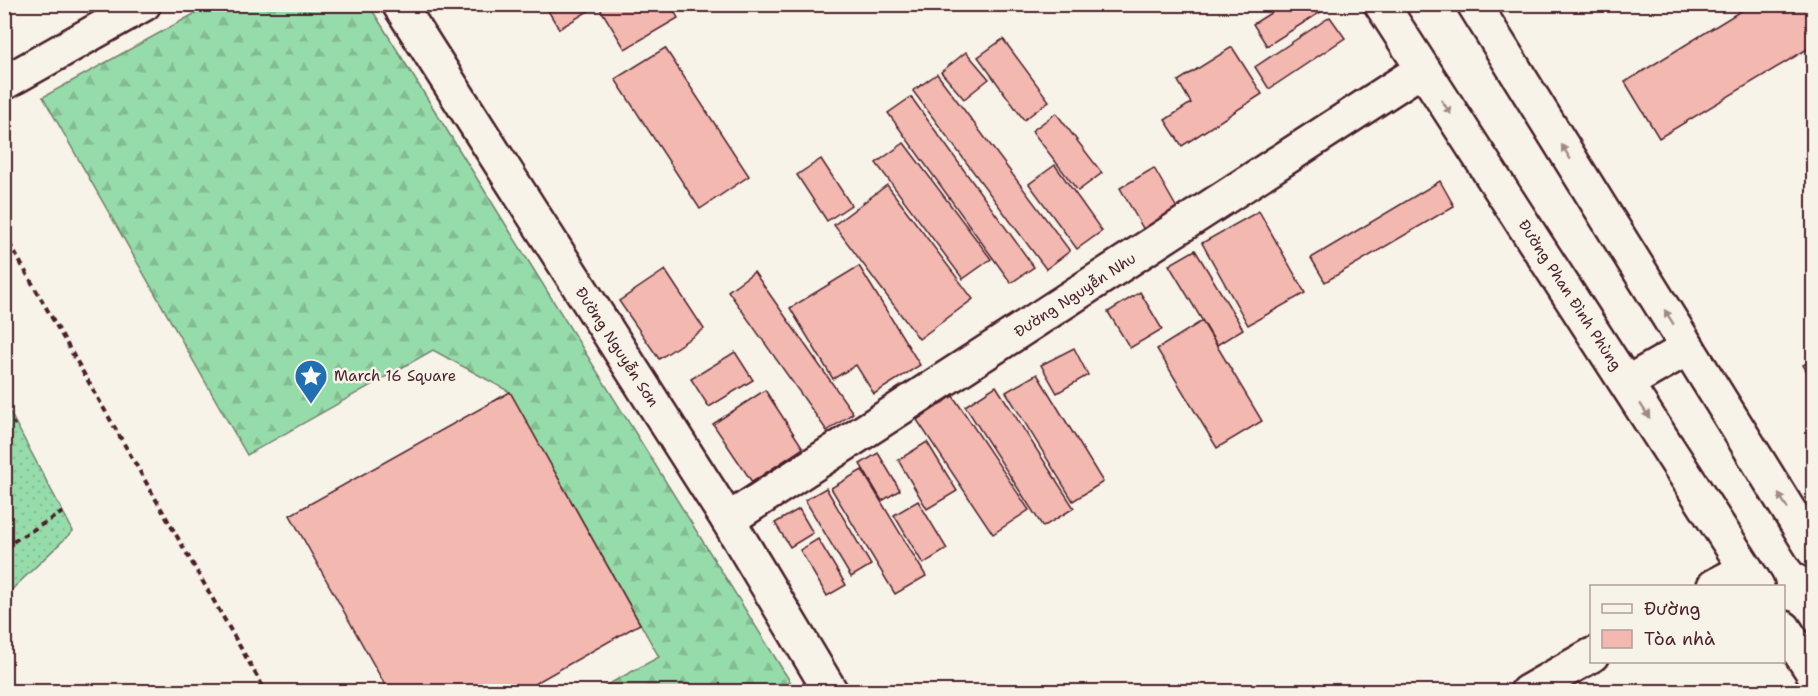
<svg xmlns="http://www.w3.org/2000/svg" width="1818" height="696" viewBox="0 0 1818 696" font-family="'Shantell Sans',sans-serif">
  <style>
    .grass { fill: url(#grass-dots); stroke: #707e6a; stroke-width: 1.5 }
    .forest { fill: url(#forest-firs); stroke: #707e6a; stroke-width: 1.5 }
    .building { fill: #f3b8af; stroke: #4a1f2b; stroke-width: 1.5 }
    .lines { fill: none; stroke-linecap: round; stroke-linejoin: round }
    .street-casing { stroke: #4a1f2b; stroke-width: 38 }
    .secondary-casing { stroke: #4a1f2b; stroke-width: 38 }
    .primary-casing { stroke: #4a1f2b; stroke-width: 38 }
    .path { stroke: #4a1f2b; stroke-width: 4; stroke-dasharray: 6 4.5; stroke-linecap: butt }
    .street { stroke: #f7f3e8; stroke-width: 33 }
    .secondary { stroke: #f7f3e8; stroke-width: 33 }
    .primary { stroke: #f7f3e8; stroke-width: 33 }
    .oneway { fill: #a0898a }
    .labels { text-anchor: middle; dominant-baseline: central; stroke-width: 5; stroke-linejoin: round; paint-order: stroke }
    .street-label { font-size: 15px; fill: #4a1f2b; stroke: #f7f3e8 }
    .poi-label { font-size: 15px; fill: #4a1f2b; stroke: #f7f3e8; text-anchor: start }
  </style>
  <defs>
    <pattern id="grass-dots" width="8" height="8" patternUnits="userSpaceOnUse" patternTransform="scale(1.5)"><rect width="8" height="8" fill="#96dcaa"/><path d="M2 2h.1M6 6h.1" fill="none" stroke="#83bc92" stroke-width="1.8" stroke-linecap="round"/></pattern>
    <pattern id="forest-firs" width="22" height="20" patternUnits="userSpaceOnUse" patternTransform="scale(1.5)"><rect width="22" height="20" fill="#96dcaa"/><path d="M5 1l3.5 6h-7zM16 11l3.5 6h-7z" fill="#83bc92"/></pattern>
  </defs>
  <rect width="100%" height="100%" fill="#f7f3e8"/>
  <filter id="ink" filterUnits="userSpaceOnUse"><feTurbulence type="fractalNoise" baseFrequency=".0167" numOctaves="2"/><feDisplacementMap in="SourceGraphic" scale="12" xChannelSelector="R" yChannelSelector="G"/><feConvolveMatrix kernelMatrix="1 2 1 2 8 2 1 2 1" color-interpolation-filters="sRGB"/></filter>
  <g filter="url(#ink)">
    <path class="grass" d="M 5,403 L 73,531 L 5,596 L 4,596 Z"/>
    <path class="forest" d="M 212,4 L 369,5 L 796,691 L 596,691 L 659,657 L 510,392 L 433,350 L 247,455 L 43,97 Z"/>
    <g class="building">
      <path d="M 544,4 L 670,4 L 678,18 L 625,49 L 598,5 L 559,29 Z"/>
      <path d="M 1285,4 L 1324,4 L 1327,8 L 1267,46 L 1253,24 Z"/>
      <path d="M 1752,4 L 1811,4 L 1814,9 L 1814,45 L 1659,138 L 1625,82 Z"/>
      <path d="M 1330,17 L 1345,38 L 1269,89 L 1255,67 Z"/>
      <path d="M 1003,39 L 1049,101 L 1024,120 L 978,57 Z"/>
      <path d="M 1232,47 L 1262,94 L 1182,146 L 1165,120 L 1191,103 L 1178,81 Z"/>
      <path d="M 665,48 L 749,176 L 700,209 L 615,79 Z"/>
      <path d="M 966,52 L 989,79 L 964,99 L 941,72 Z"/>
      <path d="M 937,74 L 1070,251 L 1046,269 L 913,91 Z"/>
      <path d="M 911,97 L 1034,267 L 1011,283 L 888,113 Z"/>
      <path d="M 1056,113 L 1102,173 L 1078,191 L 1032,131 Z"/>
      <path d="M 904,143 L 991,259 L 963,279 L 876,163 Z"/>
      <path d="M 821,159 L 851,205 L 827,221 L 797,175 Z"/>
      <path d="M 1055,165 L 1102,231 L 1077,249 L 1029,184 Z"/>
      <path d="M 1154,168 L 1178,210 L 1144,230 L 1120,188 Z"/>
      <path d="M 1440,181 L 1454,206 L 1325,282 L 1311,258 Z"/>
      <path d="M 887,185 L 973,299 L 919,339 L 834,225 Z"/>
      <path d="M 1259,211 L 1305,293 L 1248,325 L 1202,243 Z"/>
      <path d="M 1195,250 L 1243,329 L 1217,345 L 1169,265 Z"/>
      <path d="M 859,266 L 920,365 L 874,394 L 856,365 L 833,379 L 790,308 Z"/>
      <path d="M 665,270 L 704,329 L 659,359 L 619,301 Z"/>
      <path d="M 754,272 L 853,413 L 827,431 L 728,291 Z"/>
      <path d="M 1140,292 L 1162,329 L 1130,348 L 1108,312 Z"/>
      <path d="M 1202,321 L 1262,421 L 1217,448 L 1157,349 Z"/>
      <path d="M 1074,348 L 1088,375 L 1057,393 L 1041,365 Z"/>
      <path d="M 735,352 L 753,380 L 709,407 L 691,379 Z"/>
      <path d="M 1814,359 L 1814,383 L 1803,365 Z"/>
      <path d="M 1037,374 L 1103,482 L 1073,501 L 1006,392 Z"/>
      <path d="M 996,386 L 1074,508 L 1043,527 L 965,406 Z"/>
      <path d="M 765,390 L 803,448 L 752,482 L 713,424 Z"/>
      <path d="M 510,392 L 640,624 L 520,692 L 389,692 L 290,515 Z"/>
      <path d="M 953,396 L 1029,510 L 993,534 L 917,420 Z"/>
      <path d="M 927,442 L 957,491 L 927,509 L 898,460 Z"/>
      <path d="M 878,453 L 900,490 L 882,501 L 860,464 Z"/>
      <path d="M 862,470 L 926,576 L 895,594 L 831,488 Z"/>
      <path d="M 826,488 L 871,565 L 851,577 L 805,500 Z"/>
      <path d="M 918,501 L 947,549 L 923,564 L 894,515 Z"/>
      <path d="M 799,509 L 813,533 L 790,547 L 775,523 Z"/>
      <path d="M 818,539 L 846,585 L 827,596 L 800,550 Z"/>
    </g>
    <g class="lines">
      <g class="street-casing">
        <g id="street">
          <path d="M 399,4 L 728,520 L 831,692"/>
          <path d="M 4,83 L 144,4"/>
          <path d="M 728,520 L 1421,70"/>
        </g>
      </g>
      <g class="secondary-casing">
        <g id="secondary">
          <path d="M 1714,586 L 1746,569"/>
          <path d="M 1527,692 L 1592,655"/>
        </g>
      </g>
      <g class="primary-casing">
        <g id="primary">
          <path d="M 1381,4 L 1757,586"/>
          <path d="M 1474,4 L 1814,551"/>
          <path d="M 1627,383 L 1688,348"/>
          <path d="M 1784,628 L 1814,674"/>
        </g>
      </g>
      <g class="path">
        <path d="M 4,234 L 266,692"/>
        <path d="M 4,430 L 15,423"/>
        <path d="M 4,547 L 63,512"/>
      </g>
      <use href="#street" class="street"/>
      <use href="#secondary" class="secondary"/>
      <use href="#primary" class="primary"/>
    </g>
    <defs><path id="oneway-solid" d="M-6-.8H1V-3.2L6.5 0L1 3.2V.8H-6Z" transform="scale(1.5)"/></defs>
    <g class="oneway">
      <use href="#oneway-solid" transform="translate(1446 107) rotate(56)"/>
      <use href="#oneway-solid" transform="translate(1566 152) rotate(-122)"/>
      <use href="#oneway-solid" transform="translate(1669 317) rotate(-122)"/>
      <use href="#oneway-solid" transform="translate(1645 411) rotate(57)"/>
      <use href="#oneway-solid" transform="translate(1783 501) rotate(-122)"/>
    </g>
  </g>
  <defs>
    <g id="sight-pin" transform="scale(1.725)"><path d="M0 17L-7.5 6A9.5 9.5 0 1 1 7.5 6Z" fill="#1f6fb2" stroke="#f7f3e8"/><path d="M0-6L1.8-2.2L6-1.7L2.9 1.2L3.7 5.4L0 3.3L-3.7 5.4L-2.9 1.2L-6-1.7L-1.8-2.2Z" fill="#fff"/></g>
  </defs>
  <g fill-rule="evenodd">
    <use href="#sight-pin" x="311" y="376"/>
  </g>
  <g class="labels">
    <g class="street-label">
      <text transform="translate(1075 295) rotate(-33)">Đường Nguyễn Nhu</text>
      <text transform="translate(1570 295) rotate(57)">Đường Phan Đình Phùng</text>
      <text transform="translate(617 347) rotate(57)">Đường Nguyễn Sơn</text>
    </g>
    <g class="poi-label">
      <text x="334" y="376">March 16 Square</text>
    </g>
  </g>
  <rect width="1818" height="696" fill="none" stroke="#f7f3e8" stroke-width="24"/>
  <rect x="12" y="12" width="1794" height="672" fill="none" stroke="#4a1f2b" stroke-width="2" filter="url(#ink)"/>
  <rect x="1590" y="585" width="195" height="78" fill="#f7f3e8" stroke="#b29e9c" stroke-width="1.5"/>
  <rect x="1602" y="604" width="30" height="9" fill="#f7f3e8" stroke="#b29e9c" stroke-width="1.5"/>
  <text x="1644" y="615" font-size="18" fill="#4a1f2b">Đường</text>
  <rect x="1602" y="630" width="30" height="18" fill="#f3b8af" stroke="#b29e9c" stroke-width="1.5"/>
  <text x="1644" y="645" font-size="18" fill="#4a1f2b">Tòa nhà</text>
</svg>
